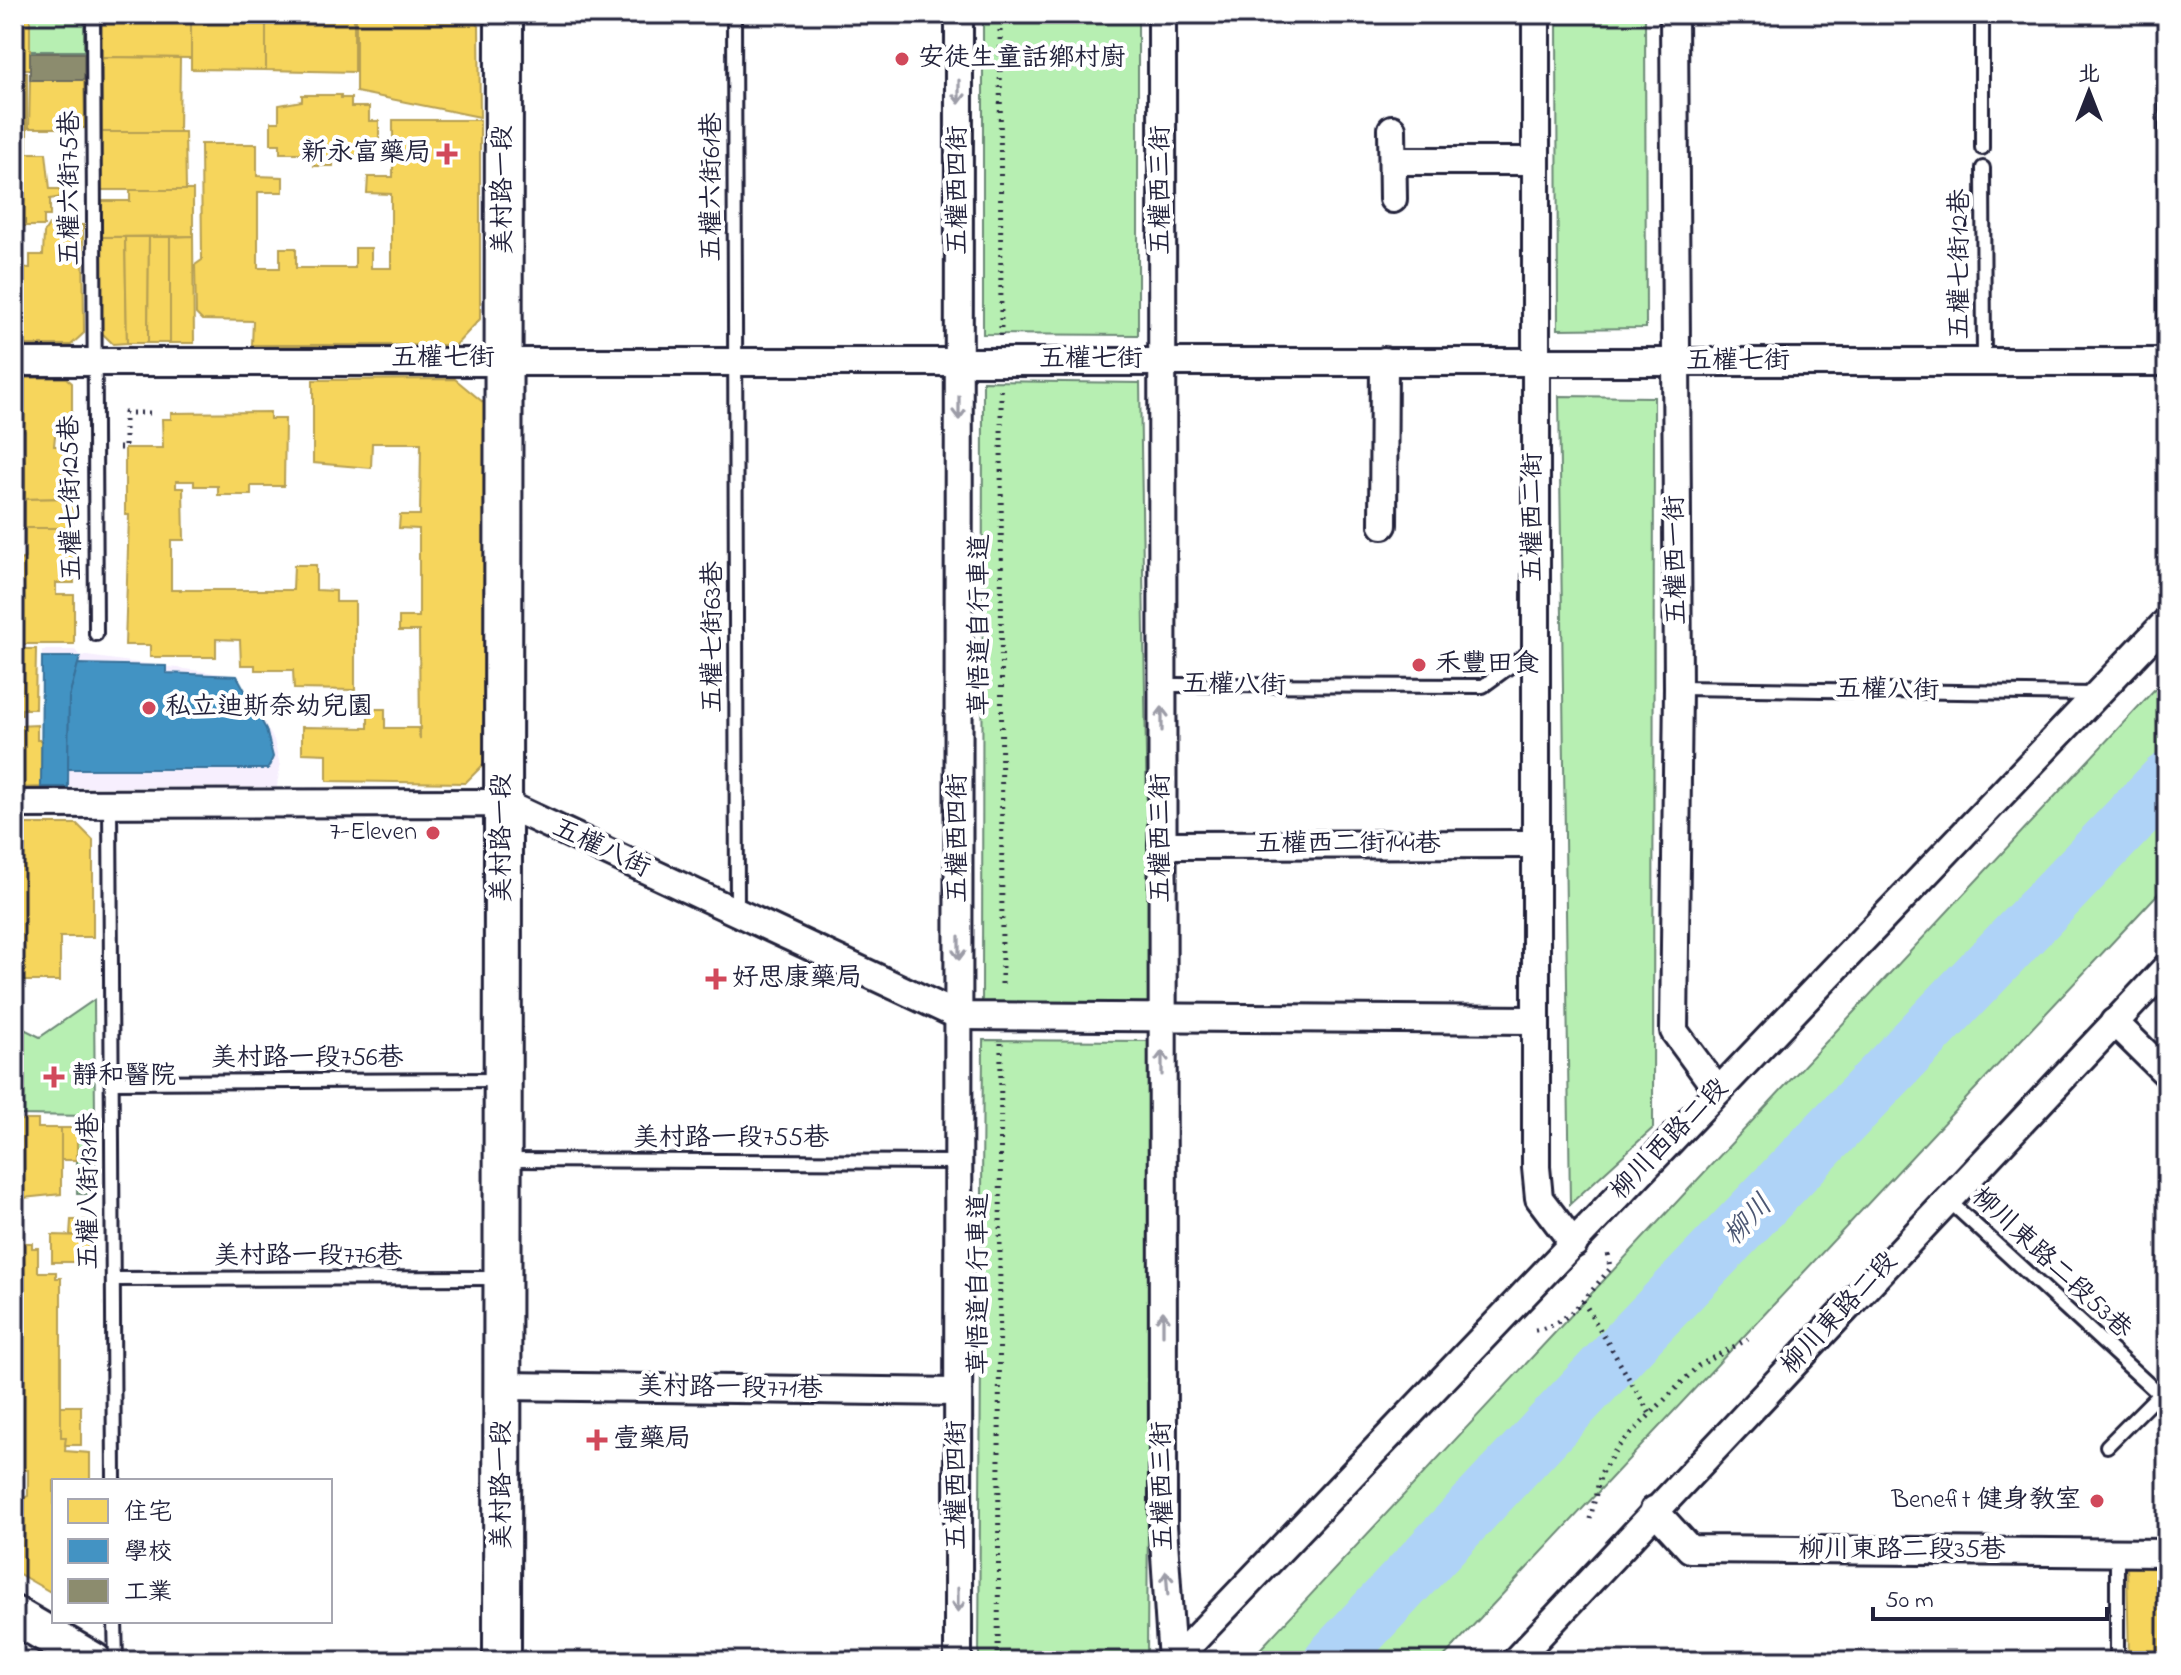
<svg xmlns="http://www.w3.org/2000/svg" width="2181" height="1675" viewBox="0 0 2181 1675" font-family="'Indie Flower','LXGW WenKai TC',sans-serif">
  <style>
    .built { fill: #f7effe }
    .green { fill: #b7efb2; stroke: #6c8876; stroke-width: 2 }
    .homes { fill: #f6d55c; stroke: #b69f52; stroke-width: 2 }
    .schools { fill: #4393c3; stroke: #39719a; stroke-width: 2 }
    .industry { fill: #8c8c6e; stroke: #6c6c5f; stroke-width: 2 }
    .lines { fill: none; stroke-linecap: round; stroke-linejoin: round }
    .river { stroke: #afd3f7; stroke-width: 56 }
    .lane-casing { stroke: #22223b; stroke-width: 18 }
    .street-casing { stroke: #22223b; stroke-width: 32 }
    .secondary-casing { stroke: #22223b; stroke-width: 42 }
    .path { stroke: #22223b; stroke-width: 5; stroke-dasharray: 2 6; stroke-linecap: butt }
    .lane { stroke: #fff; stroke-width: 12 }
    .street { stroke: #fff; stroke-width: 26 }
    .secondary { stroke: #fff; stroke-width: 36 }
    .oneway { stroke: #9c9ca7 }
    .poi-dot { fill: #d1495b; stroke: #fff; stroke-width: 3 }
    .labels { text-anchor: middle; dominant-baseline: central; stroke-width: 8; stroke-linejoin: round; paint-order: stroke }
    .poi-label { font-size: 26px; fill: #22223b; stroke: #fff; text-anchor: start }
    .street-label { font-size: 26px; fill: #22223b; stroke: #fff }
    .water-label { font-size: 28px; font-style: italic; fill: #4c5773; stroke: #fff }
  </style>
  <rect width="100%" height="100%" fill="#fff"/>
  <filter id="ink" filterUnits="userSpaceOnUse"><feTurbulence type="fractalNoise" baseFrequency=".0125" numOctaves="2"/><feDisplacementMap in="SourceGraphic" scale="16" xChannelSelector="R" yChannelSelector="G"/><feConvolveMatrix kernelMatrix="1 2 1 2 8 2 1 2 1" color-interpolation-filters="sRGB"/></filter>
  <g filter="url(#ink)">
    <path class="built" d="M 42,650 L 75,650 L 79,655 L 237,676 L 274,740 L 280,765 L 277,787 L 41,787 Z"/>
    <g class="green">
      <rect x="30" y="14" width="54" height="37"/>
      <path d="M 983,14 L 1138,14 L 1138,335 L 983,334 Z"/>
      <path d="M 1557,14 L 1645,14 L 1646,328 L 1558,329 Z"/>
      <path d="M 983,381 L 1140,383 L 1150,1005 L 982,1005 Z"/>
      <path d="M 1559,396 L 1654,397 L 1653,1128 L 1570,1204 Z"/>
      <path d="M 2167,676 L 2167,884 L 1440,1661 L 1249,1661 Z"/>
      <path d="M 94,1000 L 95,1116 L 14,1115 L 14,1024 L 40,1037 Z"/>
      <path d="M 983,1040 L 1151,1041 L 1147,1658 L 1144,1661 L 979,1661 Z"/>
      <path d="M 95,1127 L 95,1194 L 77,1194 L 77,1128 Z"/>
    </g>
    <g class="homes">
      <rect x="14" y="14" width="16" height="55"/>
      <path d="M 102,14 L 191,14 L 191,58 L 102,57 Z"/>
      <path d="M 191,14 L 266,15 L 266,70 L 191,69 Z"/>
      <path d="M 354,14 L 354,72 L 266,70 L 266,14 Z"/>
      <path d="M 356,14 L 469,14 L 479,26 L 480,117 L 356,92 Z"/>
      <path d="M 102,57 L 180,58 L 179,132 L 102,132 Z"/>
      <rect x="14" y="72" width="13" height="81"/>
      <path d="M 30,80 L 84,80 L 85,128 L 29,128 Z"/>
      <path d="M 302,95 L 341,95 L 341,98 L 351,98 L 351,107 L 369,107 L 369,121 L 379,121 L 379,144 L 370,144 L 370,155 L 333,155 L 333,166 L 314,166 L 314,153 L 280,153 L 280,144 L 271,144 L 271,122 L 279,122 L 279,105 L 302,101 Z"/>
      <path d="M 393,120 L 480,120 L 480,319 L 456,345 L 252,345 L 253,321 L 202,320 L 196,314 L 195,265 L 202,260 L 201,144 L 257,144 L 257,176 L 283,177 L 283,192 L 258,192 L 258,268 L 280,268 L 280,248 L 296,248 L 296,268 L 355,268 L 355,248 L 371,248 L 371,268 L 391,268 L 391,194 L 367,193 L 368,177 L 393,177 Z"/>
      <path d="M 102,132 L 185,132 L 186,190 L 101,190 Z"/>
      <path d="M 14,153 L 46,153 L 50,189 L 59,189 L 61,197 L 50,199 L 50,216 L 44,216 L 44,226 L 14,226 Z"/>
      <path d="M 130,190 L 193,190 L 193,236 L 101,237 L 101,201 L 130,201 Z"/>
      <path d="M 49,225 L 83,225 L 84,333 L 71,345 L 14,345 L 14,249 L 15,267 L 30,268 L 30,255 L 43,255 L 44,233 Z"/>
      <path d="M 193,236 L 194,343 L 170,343 L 170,237 Z"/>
      <path d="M 101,237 L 125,237 L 127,343 L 113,344 L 102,333 Z"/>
      <path d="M 125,237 L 149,237 L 148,343 L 127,343 Z"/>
      <path d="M 149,237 L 170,237 L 170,343 L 148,343 Z"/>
      <path d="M 14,378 L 66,378 L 72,383 L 72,436 L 55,436 L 54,446 L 72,446 L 73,498 L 25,499 L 25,431 L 15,428 Z"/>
      <path d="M 455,379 L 484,403 L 484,764 L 465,783 L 327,781 L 327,754 L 302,753 L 302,727 L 368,728 L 368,709 L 385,709 L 385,728 L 418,728 L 420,739 L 419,631 L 399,631 L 399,617 L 419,617 L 419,529 L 399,528 L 400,515 L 420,515 L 421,443 L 372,443 L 371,468 L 313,463 L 313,380 Z"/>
      <path d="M 270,412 L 270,419 L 285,419 L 284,486 L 251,486 L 251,495 L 218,495 L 218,486 L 194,486 L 194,481 L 176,481 L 176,488 L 183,488 L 184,540 L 171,540 L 171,590 L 293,590 L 294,565 L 316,565 L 316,590 L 336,591 L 336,602 L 355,602 L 355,690 L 294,689 L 293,670 L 255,670 L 255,665 L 241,665 L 240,640 L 216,639 L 216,657 L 150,657 L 150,645 L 125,645 L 129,515 L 125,515 L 125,448 L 163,448 L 162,419 L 171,419 L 171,413 Z"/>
      <path d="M 73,498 L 73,528 L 25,528 L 25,499 Z"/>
      <path d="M 25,528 L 73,528 L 74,583 L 56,583 L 56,595 L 74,595 L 74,644 L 14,644 L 15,562 L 25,558 Z"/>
      <path d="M 14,649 L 36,649 L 35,709 L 22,709 L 22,715 L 14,715 Z"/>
      <path d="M 37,725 L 37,740 L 41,740 L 41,787 L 14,788 L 14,731 L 16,726 Z"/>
      <path d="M 14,824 L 77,824 L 93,840 L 93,937 L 60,937 L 60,981 L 14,981 Z"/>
      <path d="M 14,1120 L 38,1120 L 38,1128 L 61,1128 L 61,1194 L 14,1199 Z"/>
      <rect x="61" y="1128" width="16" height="32"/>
      <path d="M 71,1220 L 88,1220 L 88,1236 L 70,1235 Z"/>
      <path d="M 52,1235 L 88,1236 L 88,1262 L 52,1262 Z"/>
      <path d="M 14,1243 L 32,1243 L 32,1248 L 38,1248 L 38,1272 L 56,1272 L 56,1278 L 61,1278 L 61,1437 L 66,1437 L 65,1451 L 90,1453 L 90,1481 L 54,1481 L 54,1594 L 14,1571 L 14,1496 L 20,1500 L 28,1496 L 28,1470 L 14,1470 Z"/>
      <path d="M 61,1406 L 81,1406 L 81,1445 L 65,1445 L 66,1437 L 61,1437 Z"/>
      <path d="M 2127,1567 L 2167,1568 L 2167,1661 L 2129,1661 Z"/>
    </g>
    <g class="schools">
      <path d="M 42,657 L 80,657 L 69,697 L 68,787 L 41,787 Z"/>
      <path d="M 78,664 L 166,666 L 166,673 L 237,676 L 266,729 L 273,757 L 268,769 L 68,769 L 69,697 Z"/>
    </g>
    <rect class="industry" x="30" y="53" width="54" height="27"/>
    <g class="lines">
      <path class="river" d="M 1331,1661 L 1640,1331 L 2167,780"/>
      <g class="lane-casing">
        <g id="lane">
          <path d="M 93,14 L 96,634"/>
          <path d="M 734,14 L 737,913"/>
          <path d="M 1982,14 L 1982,148"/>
          <path d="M 2166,141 L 2167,14"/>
          <path d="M 1983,168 L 1984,360"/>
          <path d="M 2165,362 L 2166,158"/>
          <path d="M 1163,685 L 1483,686 L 1535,648"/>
          <path d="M 1678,688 L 2095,694"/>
          <path d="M 110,804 L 114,1481"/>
          <path d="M 112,1082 L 501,1080"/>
          <path d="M 507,1160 L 958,1162"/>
          <path d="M 1948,1200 L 2159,1394"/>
          <path d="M 113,1279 L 500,1278"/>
          <path d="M 2107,1446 L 2167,1386"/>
          <path d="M 115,1621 L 116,1661"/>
          <path d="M 2117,1661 L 2117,1553"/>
        </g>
      </g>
      <g class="street-casing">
        <g id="street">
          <path d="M 1162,14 L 1163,1525 L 1172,1661"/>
          <path d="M 1536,14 L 1536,1167 L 1539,1198 L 1574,1244"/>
          <path d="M 1674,14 L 1678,688 L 1674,1031 L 1718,1091"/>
          <path d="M 1392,129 L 1393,199"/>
          <path d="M 1393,161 L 1536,161"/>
          <path d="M 14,362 L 2167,362"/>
          <path d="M 1383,525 L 1384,361"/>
          <path d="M 14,804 L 503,803 L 959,1016 L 1534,1020"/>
          <path d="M 1162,845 L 1534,844"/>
          <path d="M 2114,1022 L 2167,1074"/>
          <path d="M 503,1386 L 958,1392"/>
          <path d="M 1654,1510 L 1690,1549 L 2167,1553"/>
          <path d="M 958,1661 L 959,14"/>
          <path d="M 1174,1661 L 2167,621"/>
          <path d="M 1515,1661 L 2167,967"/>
        </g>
      </g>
      <g class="secondary-casing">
        <g id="secondary">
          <path d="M 14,1615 L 93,1661"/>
          <path d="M 502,1661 L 504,14"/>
        </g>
      </g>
      <g class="path">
        <path d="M 1000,14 L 1001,336"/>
        <path d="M 1001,390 L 1002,988"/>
        <path d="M 119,448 L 125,448 L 125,413 L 151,413"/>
        <path d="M 1583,1301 L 1650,1414"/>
        <path d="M 1535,1330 C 1568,1326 1589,1293 1610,1269 L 1608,1253"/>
        <path d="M 1590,1519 L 1601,1473 L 1617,1448 L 1698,1366 L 1748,1339"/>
        <path d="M 998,1661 L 1001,1042"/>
      </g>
      <use href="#lane" class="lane"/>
      <use href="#street" class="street"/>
      <use href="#secondary" class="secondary"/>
    </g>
    <defs><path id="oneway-shaft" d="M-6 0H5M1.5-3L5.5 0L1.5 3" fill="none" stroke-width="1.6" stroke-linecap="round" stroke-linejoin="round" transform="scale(2)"/></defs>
    <g class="oneway">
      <use href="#oneway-shaft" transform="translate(959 92) rotate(90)"/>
      <use href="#oneway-shaft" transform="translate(959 408) rotate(90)"/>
      <use href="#oneway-shaft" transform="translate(1162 719) rotate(-90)"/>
      <use href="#oneway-shaft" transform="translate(959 948) rotate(90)"/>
      <use href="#oneway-shaft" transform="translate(1162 1063) rotate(-90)"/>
      <use href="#oneway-shaft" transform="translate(1163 1323) rotate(-90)"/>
      <use href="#oneway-shaft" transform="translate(1167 1583) rotate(-94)"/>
      <use href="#oneway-shaft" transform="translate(958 1600) rotate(90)"/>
    </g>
  </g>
  <g class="poi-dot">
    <circle cx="902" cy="59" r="8"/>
    <path d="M443 142h8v8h8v8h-8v8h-8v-8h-8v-8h8z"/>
    <circle cx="1419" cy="665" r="8"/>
    <circle cx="149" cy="708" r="8"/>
    <circle cx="433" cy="833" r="8"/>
    <path d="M712 967h8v8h8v8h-8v8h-8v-8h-8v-8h8z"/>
    <path d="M50 1065h8v8h8v8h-8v8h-8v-8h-8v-8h8z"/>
    <path d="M593 1428h8v8h8v8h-8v8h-8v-8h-8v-8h8z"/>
    <circle cx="2097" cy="1501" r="8"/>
  </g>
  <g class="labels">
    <g class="poi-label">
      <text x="918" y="59">安徒生童話鄉村廚</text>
      <text x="431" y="154" text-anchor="end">新永富藥局</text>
      <text x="1435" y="665">禾豐田食</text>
      <text x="165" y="708">私立迪斯奈幼兒園</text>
      <text x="417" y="833" text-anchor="end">7-Eleven</text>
      <text x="732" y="979">好思康藥局</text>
      <text x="72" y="1077">靜和醫院</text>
      <text x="613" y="1440">壹藥局</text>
      <text x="2081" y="1501" text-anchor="end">Benefit 健身教室</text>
    </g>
    <g class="street-label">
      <text transform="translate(713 187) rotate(-90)">五權六街61巷</text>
      <text transform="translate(71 188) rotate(-90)">五權六街75巷</text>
      <text transform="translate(504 190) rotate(-90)">美村路一段</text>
      <text transform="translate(959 190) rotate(-90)">五權西四街</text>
      <text transform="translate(1162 190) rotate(-90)">五權西三街</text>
      <text transform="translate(1961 264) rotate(-90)">五權七街12巷</text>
      <text x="443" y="359">五權七街</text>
      <text x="1091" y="360">五權七街</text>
      <text x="1738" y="362">五權七街</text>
      <text transform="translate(72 498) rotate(-91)">五權七街125巷</text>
      <text transform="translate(1534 517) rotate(-90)">五權西二街</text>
      <text transform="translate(1677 560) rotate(-91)">五權西一街</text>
      <text transform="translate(981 625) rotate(-90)">草悟道自行車道</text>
      <text transform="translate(714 637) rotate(-90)">五權七街63巷</text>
      <text transform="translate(1234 686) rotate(1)">五權八街</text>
      <text transform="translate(1887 691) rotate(1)">五權八街</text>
      <text transform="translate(503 838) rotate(-90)">美村路一段</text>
      <text transform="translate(959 838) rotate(-90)">五權西四街</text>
      <text transform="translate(1162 838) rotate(-90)">五權西三街</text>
      <text x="1348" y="845">五權西二街144巷</text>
      <text transform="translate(601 849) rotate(25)">五權八街</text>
      <text x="307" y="1059">美村路一段756巷</text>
      <text x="731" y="1139">美村路一段755巷</text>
      <text transform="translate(1670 1140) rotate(-46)">柳川西路二段</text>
      <text transform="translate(90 1191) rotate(-90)">五權八街131巷</text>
      <text x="308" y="1257">美村路一段776巷</text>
      <text transform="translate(2051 1264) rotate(43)">柳川東路二段53巷</text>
      <text transform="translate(980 1284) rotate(-90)">草悟道自行車道</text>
      <text transform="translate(1840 1314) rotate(-47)">柳川東路二段</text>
      <text transform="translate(730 1389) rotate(1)">美村路一段771巷</text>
      <text transform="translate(503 1485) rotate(-90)">美村路一段</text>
      <text transform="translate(958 1485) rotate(-90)">五權西四街</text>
      <text transform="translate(1164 1486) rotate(-91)">五權西三街</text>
      <text x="1902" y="1551">柳川東路二段35巷</text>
    </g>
    <g class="water-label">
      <text transform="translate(1749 1221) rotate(-46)">柳川</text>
    </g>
  </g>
  <rect width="2181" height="1675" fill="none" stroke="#fff" stroke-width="48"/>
  <rect x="24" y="24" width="2133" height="1627" fill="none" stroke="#22223b" stroke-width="3" filter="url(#ink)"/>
  <rect x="52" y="1479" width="280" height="144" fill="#ffffff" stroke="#a7a7b1" stroke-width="2"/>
  <rect x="68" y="1499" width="40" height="24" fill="#f6d55c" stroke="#a7a7b1" stroke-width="2"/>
  <text x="124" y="1519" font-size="24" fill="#22223b">住宅</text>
  <rect x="68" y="1539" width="40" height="24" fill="#4393c3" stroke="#a7a7b1" stroke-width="2"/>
  <text x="124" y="1559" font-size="24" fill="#22223b">學校</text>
  <rect x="68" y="1579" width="40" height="24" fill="#8c8c6e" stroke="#a7a7b1" stroke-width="2"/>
  <text x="124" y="1599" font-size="24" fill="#22223b">工業</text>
  <g transform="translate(2089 92)" stroke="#ffffff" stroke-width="6" paint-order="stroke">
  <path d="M0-6L14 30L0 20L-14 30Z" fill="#22223b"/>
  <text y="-12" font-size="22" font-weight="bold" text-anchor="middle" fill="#22223b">北</text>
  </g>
  <path d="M1873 1607v12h234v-12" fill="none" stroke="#22223b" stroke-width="4"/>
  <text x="1885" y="1607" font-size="24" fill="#22223b" stroke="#ffffff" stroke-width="6" paint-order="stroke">50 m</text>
</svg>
